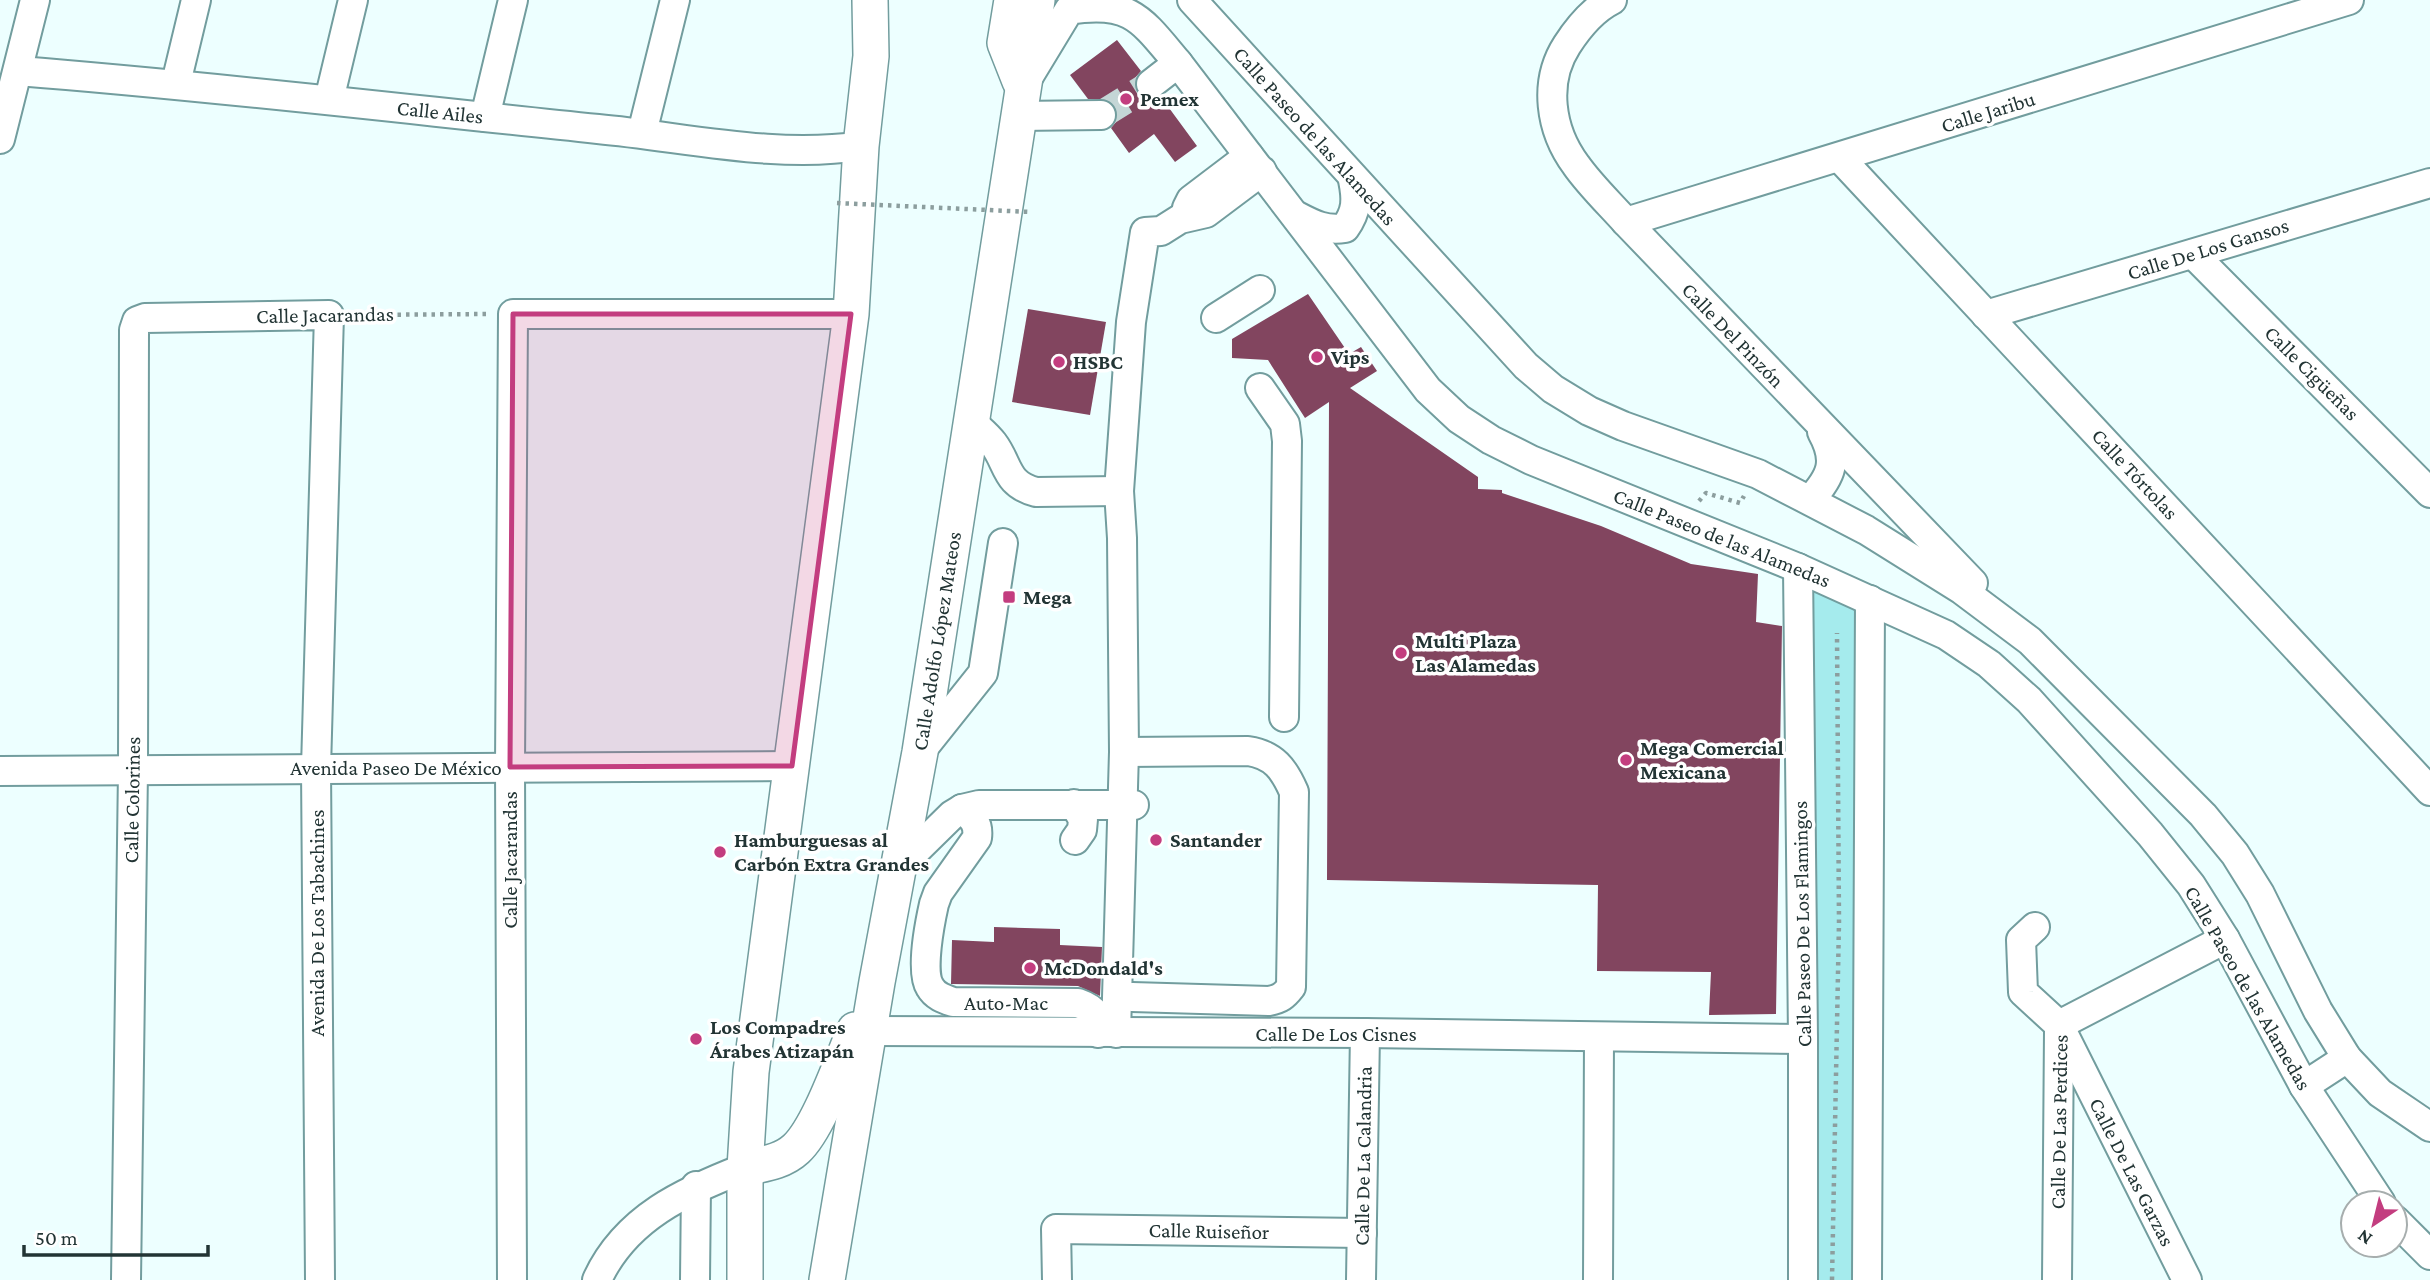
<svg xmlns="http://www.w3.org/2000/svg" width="2430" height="1280" viewBox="0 0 2430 1280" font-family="'Crimson Pro',serif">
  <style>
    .green { fill: #a5ebed }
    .building { fill: #82455f }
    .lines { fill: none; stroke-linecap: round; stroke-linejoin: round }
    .minor-tunnel { stroke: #c4d6d6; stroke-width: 28; stroke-dasharray: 28 14; stroke-linecap: butt }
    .minor-casing { stroke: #729d9e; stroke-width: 32 }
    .major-casing { stroke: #729d9e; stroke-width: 38 }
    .path { stroke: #8c9e9e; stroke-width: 4.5; stroke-dasharray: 3.5 5; stroke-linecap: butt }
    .minor { stroke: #fff; stroke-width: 28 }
    .major { stroke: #fff; stroke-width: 35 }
    .path-bridge { stroke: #8c9e9e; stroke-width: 4.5; stroke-dasharray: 3.5 5; stroke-linecap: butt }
    .marked { fill: #c33d7f; fill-opacity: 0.2; stroke: #c33d7f; stroke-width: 5; stroke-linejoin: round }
    .poi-dot { fill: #c33d7f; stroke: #fff; stroke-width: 2.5 }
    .labels { text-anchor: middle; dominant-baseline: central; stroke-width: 7; stroke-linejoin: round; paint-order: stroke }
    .poi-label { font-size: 21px; font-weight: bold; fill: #223434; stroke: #fff; text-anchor: start }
    .street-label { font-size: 21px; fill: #223434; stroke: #fff }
  </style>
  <rect width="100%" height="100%" fill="#edffff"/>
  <path class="green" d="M 1798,568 L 1870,600 L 1867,1280 L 1803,1280 Z"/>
  <g class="building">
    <path d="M 1117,40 L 1141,71 L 1135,78 L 1135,86 L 1138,94 L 1145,100 L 1154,100 L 1161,97 L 1197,146 L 1175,162 L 1154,134 L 1129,153 L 1111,128 L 1116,122 L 1118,115 L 1115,106 L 1109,100 L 1088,99 L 1070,75 Z"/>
    <path d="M 1308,294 L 1349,354 L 1361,347 L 1377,371 L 1350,388 L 1478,477 L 1478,489 L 1502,490 L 1502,493 L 1601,526 L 1691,564 L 1758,574 L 1756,622 L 1782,626 L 1776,1014 L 1709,1015 L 1711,972 L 1597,971 L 1598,885 L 1327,880 L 1329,402 L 1305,418 L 1268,360 L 1232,358 L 1232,339 Z"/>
    <path d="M 1028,309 L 1106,322 L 1090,415 L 1012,402 Z"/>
    <path d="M 994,927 L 1060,929 L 1060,945 L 1102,947 L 1100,996 L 1078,986 L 951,984 L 952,940 L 994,942 Z"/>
  </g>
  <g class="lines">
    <path class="minor-tunnel" d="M 1101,115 L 1151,84"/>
    <g class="minor-casing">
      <g id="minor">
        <path d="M 1192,0 L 1526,366 L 1553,389 L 1589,411 L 1623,426 L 1758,474 L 1866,530 L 1962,590 L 2030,641 L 2203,815 L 2235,854 L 2260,894 L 2318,1011 L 2347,1058 L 2380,1093 L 2430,1127"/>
        <path d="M 1612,0 C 1594,9 1578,28 1567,45 C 1543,82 1550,130 1576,165 C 1590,185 1609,203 1626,222 L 1973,583"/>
        <path d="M 18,71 C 211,86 404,109 598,129 C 685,137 774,159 861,146"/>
        <path d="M 1029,76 L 1069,10 C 1131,0 1141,19 1178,63 L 1428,390 L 1459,419 L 1491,440 L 1531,460 L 1798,568 L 1946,635 L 1989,664 L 2029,700 L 2150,834 L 2191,885 L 2225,939 L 2304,1086 L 2381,1203"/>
        <path d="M 176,83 L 196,0"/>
        <path d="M 1151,84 L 1178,63"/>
        <path d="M 329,100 L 353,0"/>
        <path d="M 1018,116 L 1101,115"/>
        <path d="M 485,117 L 513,0"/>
        <path d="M 642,133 L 675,0"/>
        <path d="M 0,139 L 35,0"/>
        <path d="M 1840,158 L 2430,791"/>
        <path d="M 1187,208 L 1191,200 L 1249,156"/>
        <path d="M 1297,216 C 1314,225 1326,231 1345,228 C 1357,211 1357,200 1353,180"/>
        <path d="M 1626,222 L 2349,0"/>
        <path d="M 2193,254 L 2430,493"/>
        <path d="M 1986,315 L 2430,183"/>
        <path d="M 1216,318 L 1260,290"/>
        <path d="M 1260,388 L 1285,424 L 1287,441 L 1284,717"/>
        <path d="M 972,422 C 979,429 987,435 993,443 C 1009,464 1005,484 1036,492 L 1119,491"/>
        <path d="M 1810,500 C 1832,476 1838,461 1822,432"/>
        <path d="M 1798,568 L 1803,1039 L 1803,1280"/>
        <path d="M 920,752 L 983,673 L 1003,543"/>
        <path d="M 1124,752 L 1248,751 C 1274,755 1284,769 1294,792 L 1291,987 C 1284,996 1280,999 1269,1001 L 1132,997"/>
        <path d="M 0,771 L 792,766"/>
        <path d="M 1074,804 L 1083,819 L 1082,830 L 1075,840"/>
        <path d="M 962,809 C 973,818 979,823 977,838 L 938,893 L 934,904 C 930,922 920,972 930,987 C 935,996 944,999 953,1002 L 1078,1003 C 1095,1009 1099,1015 1098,1033"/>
        <path d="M 898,868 L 952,815 L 962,809 L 979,805 L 1134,805"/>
        <path d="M 2035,927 L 2021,940 L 2023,992 L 2059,1025 L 2187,1280"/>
        <path d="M 2059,1025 L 2225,939"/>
        <path d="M 868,1031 L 1365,1033 L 1803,1039"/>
        <path d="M 1116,1033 L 1124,752 L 1122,538 L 1119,491 L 1131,322 L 1145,232 L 1161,231 L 1180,219 L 1206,213 L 1262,171"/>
        <path d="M 2304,1086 L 2347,1058"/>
        <path d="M 2395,1220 L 2430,1255"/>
        <path d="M 126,1280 L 133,770 L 134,330 L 137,321 L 145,318 L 329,315 L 316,768 L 320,1280"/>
        <path d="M 512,1280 L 510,767 L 513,314 L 851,314"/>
        <path d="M 597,1280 C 625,1218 685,1191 745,1168"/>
        <path d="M 695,1280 L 696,1186"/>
        <path d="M 1057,1280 L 1056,1229 L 1362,1233"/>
        <path d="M 1361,1280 L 1365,1033"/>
        <path d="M 1598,1280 L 1599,1037"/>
        <path d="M 1867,1280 L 1870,600"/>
        <path d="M 2057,1280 L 2059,1031"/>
      </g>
    </g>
    <g class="major-casing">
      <g id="major">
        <path d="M 1012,0 L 1005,43 L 1020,81"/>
        <path d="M 745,1168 C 763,1164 782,1162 796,1149 C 819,1128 842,1060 855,1030"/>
        <path d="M 745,1280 L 745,1168 L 751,1072 L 851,314 L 861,146 L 871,56 L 870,0"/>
        <path d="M 827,1280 L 877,982 L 920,752 L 1037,0"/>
      </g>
    </g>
    <g class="path">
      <path d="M 355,315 L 489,314"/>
      <path d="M 1699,501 L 1706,493 L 1740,503 L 1744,496"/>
      <path d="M 1832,1280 L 1839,922 L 1837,633"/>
    </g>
    <use href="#minor" class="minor"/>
    <use href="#major" class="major"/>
    <path class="path-bridge" d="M 837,203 L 1031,212"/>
  </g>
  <path class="marked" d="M 513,314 L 851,314 L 792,766 L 510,767 Z"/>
  <g class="poi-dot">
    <circle cx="1126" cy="99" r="7"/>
    <circle cx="1317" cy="357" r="7"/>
    <circle cx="1059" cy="362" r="7"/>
    <rect x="1002" y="590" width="14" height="14" rx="3.5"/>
    <circle cx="1401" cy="653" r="7"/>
    <circle cx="1626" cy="760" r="7"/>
    <circle cx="1156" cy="840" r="7"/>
    <circle cx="720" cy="852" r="7"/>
    <circle cx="1030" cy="968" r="7"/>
    <circle cx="696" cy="1039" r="7"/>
  </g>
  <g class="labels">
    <g class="poi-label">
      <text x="1140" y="99">Pemex</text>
      <text x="1331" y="357">Vips</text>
      <text x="1073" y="362">HSBC</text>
      <text x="1023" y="597">Mega</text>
      <text x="1415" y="641">Multi Plaza<tspan x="1415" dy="24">Las Alamedas</tspan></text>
      <text x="1640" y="748">Mega Comercial<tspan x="1640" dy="24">Mexicana</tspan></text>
      <text x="734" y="840">Hamburguesas al<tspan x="734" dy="24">Carbón Extra Grandes</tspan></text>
      <text x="1170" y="840">Santander</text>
      <text x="1044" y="968">McDondald's</text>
      <text x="710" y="1027">Los Compadres<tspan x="710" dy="24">Árabes Atizapán</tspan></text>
    </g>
    <g class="street-label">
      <text transform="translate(440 112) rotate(6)">Calle Ailes</text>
      <text transform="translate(1988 112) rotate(-17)">Calle Jaribu</text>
      <text transform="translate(1315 136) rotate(48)">Calle Paseo de las Alamedas</text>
      <text transform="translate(2208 249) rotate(-17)">Calle De Los Gansos</text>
      <text transform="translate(325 315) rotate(-1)">Calle Jacarandas</text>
      <text transform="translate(1733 335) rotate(46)">Calle Del Pinzón</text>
      <text transform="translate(2312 373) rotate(45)">Calle Cigüeñas</text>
      <text transform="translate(2135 474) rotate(47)">Calle Tórtolas</text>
      <text transform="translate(1722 538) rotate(22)">Calle Paseo de las Alamedas</text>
      <text transform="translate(937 641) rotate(-81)">Calle Adolfo López Mateos</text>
      <text x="396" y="768">Avenida Paseo De México</text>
      <text transform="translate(132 800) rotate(-89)">Calle Colorines</text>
      <text transform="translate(510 860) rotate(-90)">Calle Jacarandas</text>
      <text transform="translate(317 923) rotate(-90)">Avenida De Los Tabachines</text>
      <text transform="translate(1802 924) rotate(-91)">Calle Paseo De Los Flamingos</text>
      <text transform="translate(2248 988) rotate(60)">Calle Paseo de las Alamedas</text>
      <text x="1006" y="1003">Auto-Mac</text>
      <text x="1336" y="1034">Calle De Los Cisnes</text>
      <text transform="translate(2059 1122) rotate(-89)">Calle De Las Perdices</text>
      <text transform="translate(1363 1156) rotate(-89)">Calle De La Calandria</text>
      <text transform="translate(2132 1172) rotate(63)">Calle De Las Garzas</text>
      <text transform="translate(1209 1231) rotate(1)">Calle Ruiseñor</text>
    </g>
  </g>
  <g transform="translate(2374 1224) rotate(215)"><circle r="33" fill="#ffffff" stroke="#a7aeae" stroke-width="2"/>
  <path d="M0-5L12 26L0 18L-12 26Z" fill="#c33d7f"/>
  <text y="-10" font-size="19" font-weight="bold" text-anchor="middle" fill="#223434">N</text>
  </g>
  <path d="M24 1245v10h184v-10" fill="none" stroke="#223434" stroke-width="3.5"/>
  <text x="35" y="1245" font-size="21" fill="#223434" stroke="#ffffff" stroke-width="5" paint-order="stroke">50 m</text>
</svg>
